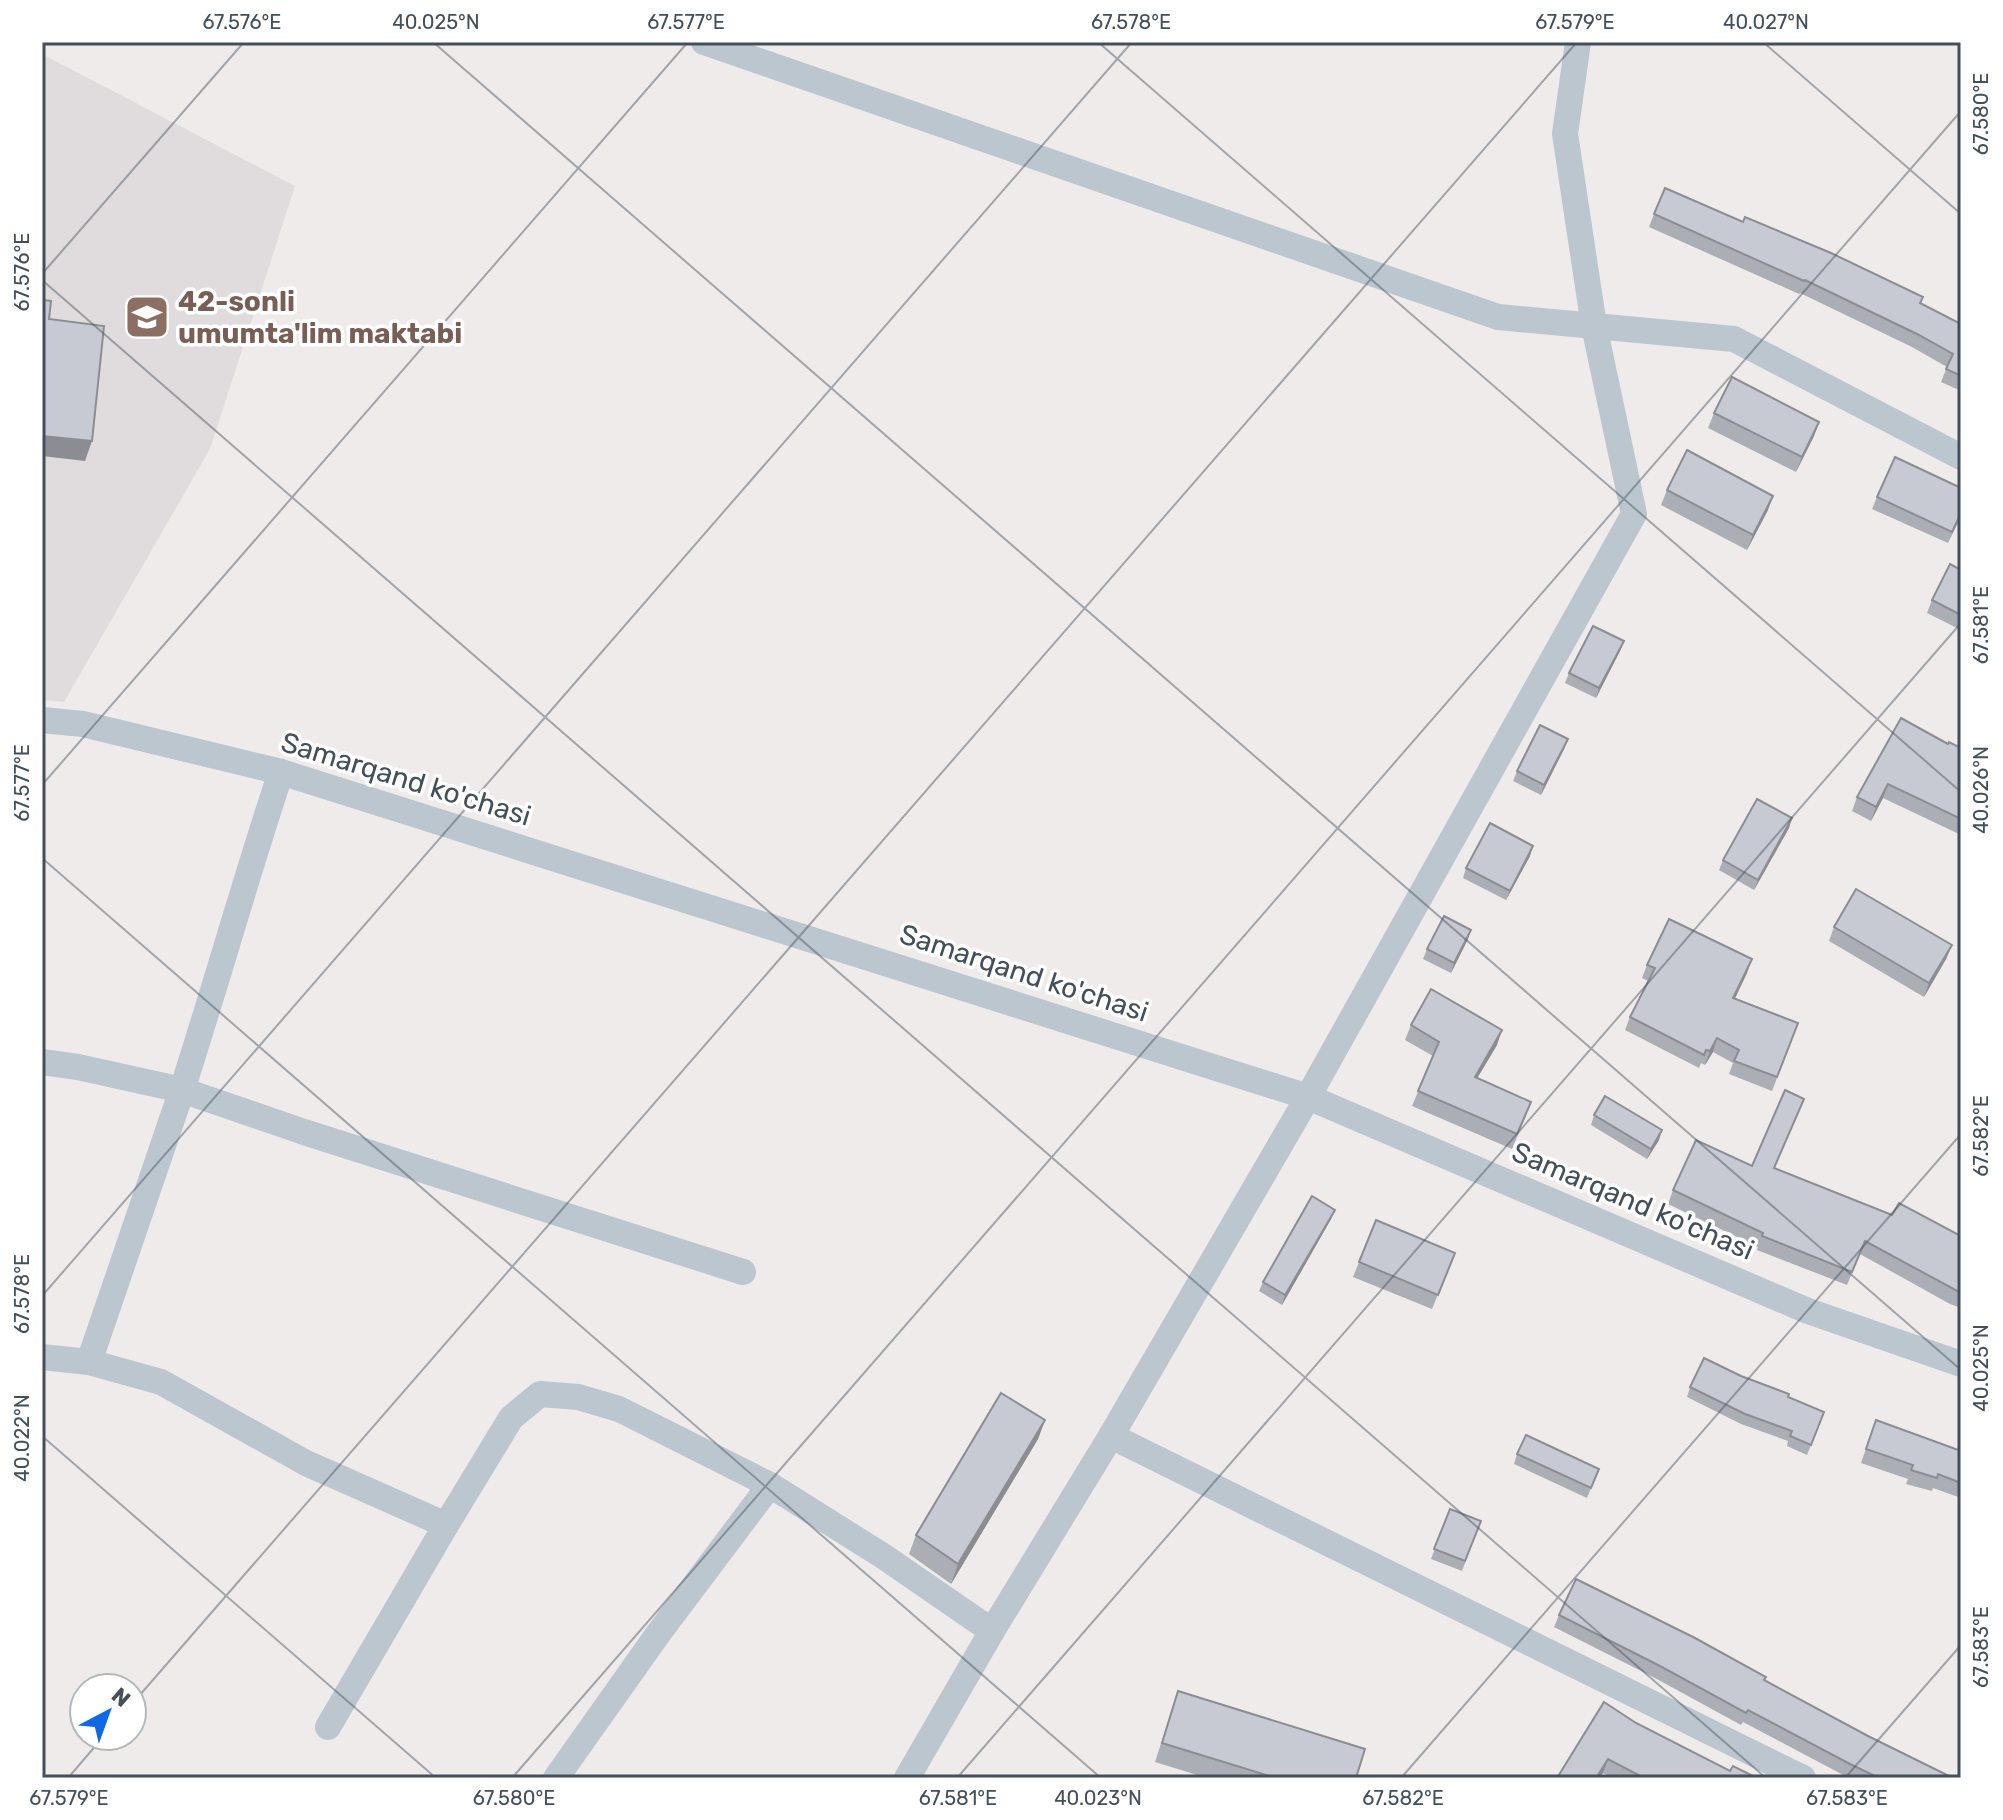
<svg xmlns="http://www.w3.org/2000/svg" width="2003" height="1820" viewBox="0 0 2003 1820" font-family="Rubik,sans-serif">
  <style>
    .education { fill: #e0dcdd }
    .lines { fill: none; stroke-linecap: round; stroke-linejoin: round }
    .minor { stroke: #bbc6cf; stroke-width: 26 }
    .wall { fill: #abaeb5 }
    .shaded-wall { fill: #8b8d93 }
    .building { fill: #c7cad2; stroke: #8b8d93; stroke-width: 2 }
    .ticks { fill: none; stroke: #434f5a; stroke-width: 2; stroke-opacity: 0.45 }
    .labels { text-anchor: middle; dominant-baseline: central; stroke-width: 7; stroke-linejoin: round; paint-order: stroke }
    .education-label { font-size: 28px; font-weight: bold; fill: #785e54; stroke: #fff; text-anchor: start }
    .street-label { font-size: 28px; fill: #434f5a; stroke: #fff }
    .neatline { fill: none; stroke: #434f5a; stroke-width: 3 }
    .ticks-label { font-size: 20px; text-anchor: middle; fill: #434f5a }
  </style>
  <rect width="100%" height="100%" fill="#efebeb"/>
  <path class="education" d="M 42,54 L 295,186 L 210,449 L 64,702 L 42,700 Z"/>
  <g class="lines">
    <g class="minor">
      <path d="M 704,42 L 1498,317 L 1734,339 L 1961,457"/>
      <path d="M 42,720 L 83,724 L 281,772 L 1308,1097 L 1808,1311 L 1961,1364"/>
      <path d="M 42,1062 L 78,1067 L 182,1090 C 216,985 246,877 281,772"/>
      <path d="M 42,1357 L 89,1362 L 161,1382 L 306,1463 L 446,1525"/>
      <path d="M 89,1362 L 182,1090 L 304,1132 L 743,1272"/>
      <path d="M 1111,1436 L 1803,1778"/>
      <path d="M 770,1485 L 883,1556 L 992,1631"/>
      <path d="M 328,1727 L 446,1525 L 511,1418 L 540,1394 L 578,1397 L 619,1409 L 770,1485 L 658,1634 L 556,1778"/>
      <path d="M 907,1778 L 992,1631 L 1111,1436 L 1308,1097 L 1634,514 L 1594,326 L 1565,134 L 1578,42"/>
    </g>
  </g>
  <g class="wall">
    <path d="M 1654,214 L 1921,303 L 1961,324 L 1961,391 L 1941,382 L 1947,367 L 1912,347 L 1800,293 L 1799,294 L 1649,227 Z"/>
    <path d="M 1714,413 L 1819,422 L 1814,436 L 1796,472 L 1708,428 Z"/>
    <path d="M 1961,488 L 1961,526 L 1957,525 L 1948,543 L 1872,509 L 1877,497 Z"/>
    <path d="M 1667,490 L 1768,510 L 1747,550 L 1661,505 Z"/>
    <path d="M 1961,570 L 1961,630 L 1927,613 L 1932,600 Z"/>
    <path d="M 1624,641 L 1620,651 L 1596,698 L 1565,683 L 1569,673 Z"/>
    <path d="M 1568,739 L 1564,749 L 1541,795 L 1513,781 L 1517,771 Z"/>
    <path d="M 1948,744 L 1961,748 L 1961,835 L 1883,798 L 1871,821 L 1852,811 L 1857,797 Z"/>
    <path d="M 1789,828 L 1754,890 L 1719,870 L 1723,860 Z"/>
    <path d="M 1530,856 L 1506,900 L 1463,878 L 1466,868 Z"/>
    <path d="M 1834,927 L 1952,945 L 1946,959 L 1924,997 L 1829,941 Z"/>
    <path d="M 1468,939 L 1451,973 L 1423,959 L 1427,949 Z"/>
    <path d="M 1647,965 L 1747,973 L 1735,999 L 1798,1023 L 1772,1091 L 1729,1074 L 1733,1063 L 1713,1052 L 1705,1065 L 1701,1063 L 1699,1068 L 1625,1030 L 1630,1017 L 1648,981 L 1642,978 Z"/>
    <path d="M 1411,1025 L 1497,1045 L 1477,1078 L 1526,1116 L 1512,1149 L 1412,1106 L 1433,1056 L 1405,1040 Z"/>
    <path d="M 1804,1099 L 1774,1168 L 1892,1215 L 1961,1236 L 1961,1308 L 1950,1304 L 1860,1254 L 1847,1285 L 1757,1250 L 1758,1247 L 1668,1204 L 1673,1190 L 1752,1166 Z"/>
    <path d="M 1594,1115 L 1659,1140 L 1647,1159 L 1591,1125 Z"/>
    <path d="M 1335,1210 L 1331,1219 L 1282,1305 L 1259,1291 L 1263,1282 Z"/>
    <path d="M 1376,1220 L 1455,1253 L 1432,1309 L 1353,1277 Z"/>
    <path d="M 1741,1376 L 1824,1412 L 1807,1455 L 1787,1446 L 1788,1441 L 1741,1424 L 1687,1397 L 1690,1387 Z"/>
    <path d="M 1045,1420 L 1038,1439 L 951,1584 L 909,1554 L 916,1535 Z"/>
    <path d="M 1876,1420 L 1961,1451 L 1961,1498 L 1933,1488 L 1932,1491 L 1906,1484 L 1908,1479 L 1861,1463 Z"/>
    <path d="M 1517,1454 L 1599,1469 L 1587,1498 L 1514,1464 Z"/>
    <path d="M 1450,1509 L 1481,1521 L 1462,1571 L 1431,1559 Z"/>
    <path d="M 1559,1615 L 1764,1681 L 1868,1736 L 1953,1778 L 1849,1778 L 1743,1722 L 1741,1725 L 1655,1678 L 1554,1627 Z"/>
    <path d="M 1178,1691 L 1356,1778 L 1207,1778 L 1155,1762 Z"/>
    <path d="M 1636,1723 L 1730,1771 L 1757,1778 L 1613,1778 L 1603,1773 L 1557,1778 Z"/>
  </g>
  <g class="shaded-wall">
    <path d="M 1819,422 L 1814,436 L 1796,472 L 1802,457 Z"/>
    <path d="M 42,436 L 92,441 L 85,461 L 42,456 Z"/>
    <path d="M 1773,496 L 1768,510 L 1747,550 L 1753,535 Z"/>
    <path d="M 1624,641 L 1620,651 L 1596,698 L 1599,688 Z"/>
    <path d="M 1568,739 L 1564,749 L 1541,795 L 1544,785 Z"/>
    <path d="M 1888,784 L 1883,798 L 1871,821 L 1876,807 Z"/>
    <path d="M 1792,818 L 1789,828 L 1754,890 L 1758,880 Z"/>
    <path d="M 1533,846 L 1530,856 L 1506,900 L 1510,891 Z"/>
    <path d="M 1471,930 L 1468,939 L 1451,973 L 1454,963 Z"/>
    <path d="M 1952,945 L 1946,959 L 1924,997 L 1929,983 Z"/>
    <path d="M 1752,959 L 1747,973 L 1728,1012 L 1733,998 Z"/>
    <path d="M 1502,1030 L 1497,1045 L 1469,1092 L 1475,1077 Z"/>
    <path d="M 1717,1038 L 1713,1052 L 1705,1065 L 1710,1051 Z"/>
    <path d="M 1662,1130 L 1659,1140 L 1647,1159 L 1651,1149 Z"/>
    <path d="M 1335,1210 L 1331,1219 L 1282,1305 L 1285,1295 Z"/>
    <path d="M 1045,1420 L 1038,1439 L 951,1584 L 958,1564 Z"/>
    <path d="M 1608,1759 L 1603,1773 L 1600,1778 L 1596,1778 Z"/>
  </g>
  <g class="building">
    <path d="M 1665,188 L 1743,222 L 1745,217 L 1831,253 L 1923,297 L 1920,303 L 1961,324 L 1960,331 L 1961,332 L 1961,376 L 1946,369 L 1953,354 L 1917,334 L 1805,280 L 1804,281 L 1654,214 Z"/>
    <path d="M 42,300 L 51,301 L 49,319 L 104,326 L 92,441 L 42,436 Z"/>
    <path d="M 1732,377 L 1819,422 L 1802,457 L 1714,413 Z"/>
    <path d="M 1687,450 L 1773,496 L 1753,535 L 1667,490 Z"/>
    <path d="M 1895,457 L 1961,488 L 1961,513 L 1952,532 L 1877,497 Z"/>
    <path d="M 1950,564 L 1961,570 L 1961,615 L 1932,600 Z"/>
    <path d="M 1593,626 L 1624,641 L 1599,688 L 1569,673 Z"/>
    <path d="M 1901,718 L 1948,744 L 1949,742 L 1961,748 L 1961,819 L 1888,784 L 1876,807 L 1857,797 Z"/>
    <path d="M 1540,725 L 1568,739 L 1544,785 L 1517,771 Z"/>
    <path d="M 1757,799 L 1792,818 L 1758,880 L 1723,860 Z"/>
    <path d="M 1490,823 L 1533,846 L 1510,891 L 1466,868 Z"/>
    <path d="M 1856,889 L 1952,945 L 1929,983 L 1834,927 Z"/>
    <path d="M 1444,916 L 1471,930 L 1454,963 L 1427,949 Z"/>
    <path d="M 1669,919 L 1752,959 L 1733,998 L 1798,1023 L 1777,1077 L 1734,1061 L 1739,1050 L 1717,1038 L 1710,1051 L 1706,1050 L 1704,1055 L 1630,1017 L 1655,968 L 1647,965 Z"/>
    <path d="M 1431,989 L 1502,1030 L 1475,1077 L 1531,1102 L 1517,1134 L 1418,1091 L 1439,1042 L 1411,1025 Z"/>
    <path d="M 1785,1090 L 1804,1099 L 1774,1168 L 1892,1215 L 1899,1203 L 1961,1236 L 1961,1293 L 1865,1241 L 1852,1272 L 1762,1236 L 1763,1233 L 1673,1190 L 1696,1140 L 1752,1166 Z"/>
    <path d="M 1605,1096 L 1662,1130 L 1651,1149 L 1594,1115 Z"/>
    <path d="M 1312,1196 L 1335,1210 L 1285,1295 L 1263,1282 Z"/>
    <path d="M 1376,1220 L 1455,1253 L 1438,1295 L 1359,1262 Z"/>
    <path d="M 1704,1358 L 1741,1376 L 1789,1394 L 1788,1397 L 1824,1412 L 1811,1445 L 1790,1436 L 1792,1431 L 1745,1414 L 1690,1387 Z"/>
    <path d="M 1001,1393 L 1045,1420 L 958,1564 L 916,1535 Z"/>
    <path d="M 1876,1420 L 1961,1451 L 1961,1483 L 1938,1474 L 1937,1478 L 1911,1470 L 1913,1465 L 1866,1449 Z"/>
    <path d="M 1526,1435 L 1599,1469 L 1591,1488 L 1517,1454 Z"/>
    <path d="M 1450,1509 L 1481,1521 L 1465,1561 L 1434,1549 Z"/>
    <path d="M 1576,1579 L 1695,1638 L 1766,1677 L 1764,1680 L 1868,1736 L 1953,1778 L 1879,1778 L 1850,1764 L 1748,1710 L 1746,1713 L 1660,1666 L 1559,1615 Z"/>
    <path d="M 1178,1691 L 1365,1749 L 1356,1778 L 1276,1778 L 1162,1743 Z"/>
    <path d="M 1604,1702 L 1636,1723 L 1730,1771 L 1733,1766 L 1757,1778 L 1644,1778 L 1608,1759 L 1596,1778 L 1557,1778 Z"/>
  </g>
  <path class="ticks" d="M 433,42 L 1961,1370M 1098,42 L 1961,792M 1763,42 L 1961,214M 42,274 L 244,42M 42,280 L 1766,1778M 42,785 L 688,42M 42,858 L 1101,1778M 42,1296 L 1132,42M 42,1436 L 436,1778M 132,1704 L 1577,42M 68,1778 L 104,1736M 512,1778 L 1961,111M 957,1778 L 1961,623M 1401,1778 L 1961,1134M 1845,1778 L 1961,1645"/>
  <defs>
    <g id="school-square" transform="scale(2.3)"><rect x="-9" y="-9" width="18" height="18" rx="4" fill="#8d6e63" stroke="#fff"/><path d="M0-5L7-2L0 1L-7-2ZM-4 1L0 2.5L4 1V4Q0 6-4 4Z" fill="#fff"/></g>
  </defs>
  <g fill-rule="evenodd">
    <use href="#school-square" x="147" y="317"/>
  </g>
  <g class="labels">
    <g class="education-label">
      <text x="178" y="301">42-sonli<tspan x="178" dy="32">umumta'lim maktabi</tspan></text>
    </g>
    <g class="street-label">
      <text transform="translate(406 779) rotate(17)">Samarqand ko'chasi</text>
      <text transform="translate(1024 973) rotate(18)">Samarqand ko'chasi</text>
      <text transform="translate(1633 1201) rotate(23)">Samarqand ko'chasi</text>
    </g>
  </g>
  <rect width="2003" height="1820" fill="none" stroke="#ffffff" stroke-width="88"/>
  <g transform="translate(108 1712) rotate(41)"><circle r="38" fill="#ffffff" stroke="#b4b9bd" stroke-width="2"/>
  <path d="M0-6L14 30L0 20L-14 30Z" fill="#0f69e5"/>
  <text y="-12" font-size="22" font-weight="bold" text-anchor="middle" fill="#434f5a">N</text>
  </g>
  <rect x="44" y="44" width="1915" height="1732" class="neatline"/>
  <g class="ticks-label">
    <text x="242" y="29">67.576°E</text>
    <text x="436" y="29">40.025°N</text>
    <text x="686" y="29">67.577°E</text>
    <text x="1131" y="29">67.578°E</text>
    <text x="1575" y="29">67.579°E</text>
    <text x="1766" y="29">40.027°N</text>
    <text transform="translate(1981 114) rotate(-90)" y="7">67.580°E</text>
    <text transform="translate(22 272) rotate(-90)" y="7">67.576°E</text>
    <text transform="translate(1981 625) rotate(-90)" y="7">67.581°E</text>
    <text transform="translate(22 783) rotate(-90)" y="7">67.577°E</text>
    <text transform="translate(1981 790) rotate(-90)" y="7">40.026°N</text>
    <text transform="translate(1981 1136) rotate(-90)" y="7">67.582°E</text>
    <text transform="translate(22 1294) rotate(-90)" y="7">67.578°E</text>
    <text transform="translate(1981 1368) rotate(-90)" y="7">40.025°N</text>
    <text transform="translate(22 1438) rotate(-90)" y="7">40.022°N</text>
    <text transform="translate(1981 1647) rotate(-90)" y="7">67.583°E</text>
    <text x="69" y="1805">67.579°E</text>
    <text x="514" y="1805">67.580°E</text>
    <text x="958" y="1805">67.581°E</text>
    <text x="1098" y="1805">40.023°N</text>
    <text x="1403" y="1805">67.582°E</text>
    <text x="1847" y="1805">67.583°E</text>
  </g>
</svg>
